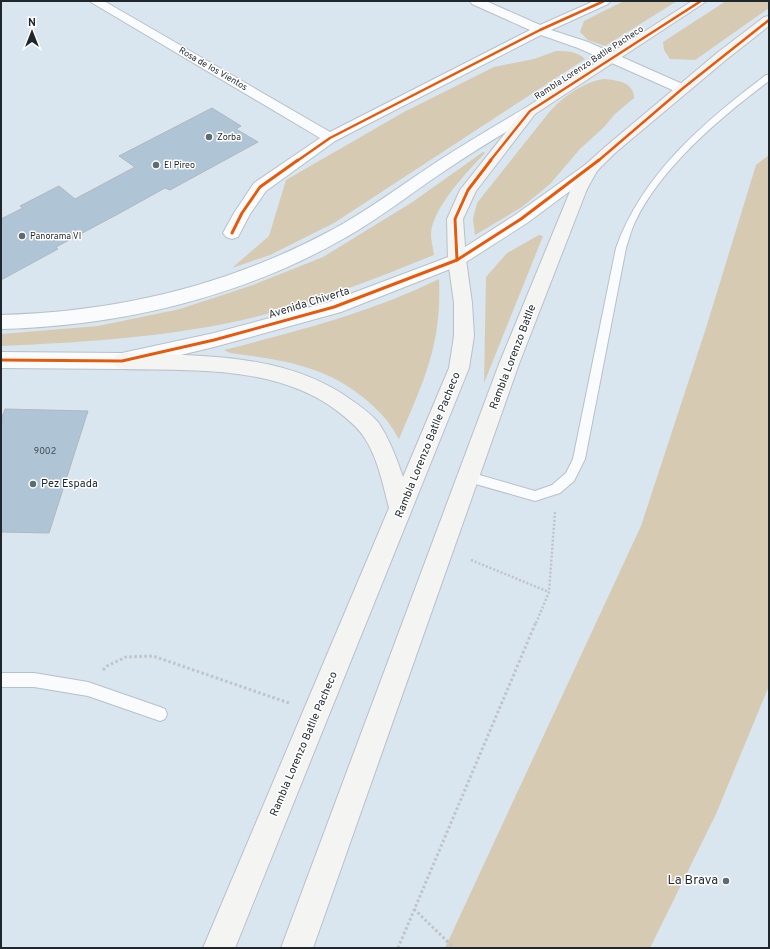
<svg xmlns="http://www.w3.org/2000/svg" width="770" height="949" viewBox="0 0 770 949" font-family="Overpass,sans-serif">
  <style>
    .green { fill: #d7cab2 }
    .building { fill: #afc5d5; stroke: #afb8bf }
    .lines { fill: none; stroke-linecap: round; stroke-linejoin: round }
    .service-casing { stroke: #b8c1c8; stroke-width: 2 }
    .minor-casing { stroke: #b8c1c8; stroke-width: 2 }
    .tertiary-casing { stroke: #b8c1c8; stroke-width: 2 }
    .secondary-casing { stroke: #b8c1c8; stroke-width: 2 }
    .path-far1 { stroke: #c0c4c8; stroke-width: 2.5; stroke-dasharray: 2 2; stroke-linecap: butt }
    .path { stroke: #c0c4c8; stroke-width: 3; stroke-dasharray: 2.5 2.5; stroke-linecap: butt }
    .service { fill: #f9fbfd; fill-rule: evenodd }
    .minor { fill: #f9fbfd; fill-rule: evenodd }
    .tertiary { fill: #f9fbfd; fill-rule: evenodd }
    .secondary { fill: #f4f4f3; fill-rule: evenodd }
    .cycleway-far1-casing { stroke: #fff; stroke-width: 4 }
    .cycleway-casing { stroke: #fff; stroke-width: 5 }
    .cycleway-far1 { stroke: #e8590c; stroke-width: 2.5 }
    .cycleway { stroke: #e8590c; stroke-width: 3 }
    .poi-dot { fill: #606a71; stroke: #fff; stroke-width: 1.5 }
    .labels { text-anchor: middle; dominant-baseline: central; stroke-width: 3; stroke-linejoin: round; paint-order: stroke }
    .far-street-label { font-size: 9px; fill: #1f272d; stroke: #fff }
    .far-poi-label { font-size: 9px; fill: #1f272d; stroke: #fff; text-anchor: start }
    .number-label { font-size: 9px; fill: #434e57 }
    .street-label { font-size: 11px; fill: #1f272d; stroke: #fff }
    .poi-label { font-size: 11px; fill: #1f272d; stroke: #fff; text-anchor: start }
    .near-poi-label { font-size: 13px; fill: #1f272d; stroke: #fff; text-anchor: end }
  </style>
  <rect width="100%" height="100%" fill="#d9e5ef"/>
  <g class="green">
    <path d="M 624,1 L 677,1 L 605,46 L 588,40 L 580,32 L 584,21 Z"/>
    <path d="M 726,1 L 769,1 L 769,8 L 695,60 L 670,59 L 664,50 L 663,42 Z"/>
    <path d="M 556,51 C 566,51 577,51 585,59 L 334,223 L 270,255 L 232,268 L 269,236 L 286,180 L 404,112 L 494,67 L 534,59 Z"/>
    <path d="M 604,79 C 617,80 634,82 634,98 L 615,114 L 604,127 L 580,149 L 550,184 L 522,207 L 475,235 L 473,219 L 477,203 L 547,115 C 560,99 582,82 604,79 Z"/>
    <path d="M 483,152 L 485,153 C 468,171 432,208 431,234 C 431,241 433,248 434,255 C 377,278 319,301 259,316 C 175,337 88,342 1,346 L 1,334 L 98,326 L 180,309 L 253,285 L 323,257 L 411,203 Z"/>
    <path d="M 769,155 L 769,686 L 716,814 L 650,948 L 445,948 L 641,526 L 706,328 L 756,165 Z"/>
    <path d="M 539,235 L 543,236 L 484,383 L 486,277 L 507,253 Z"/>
    <path d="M 439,279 C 442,344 424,381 399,439 C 394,431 389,422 383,416 C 339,368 291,361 230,353 L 224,350 C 297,331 370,313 439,279 Z"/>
  </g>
  <g class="building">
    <path d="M 212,108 L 241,126 L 236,129 L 258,142 L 170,190 L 165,188 L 118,214 L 56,247 L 58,249 L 1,280 L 1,219 L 23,208 L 20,206 L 59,186 L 75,199 L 135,167 L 119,156 Z"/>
    <path d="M 5,409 L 88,411 L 49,533 L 1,532 L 1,420 Z"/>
  </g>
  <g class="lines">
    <g class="service-casing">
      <g id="service">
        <path d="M 766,75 L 769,75 L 769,81 C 721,117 661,167 635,222 C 631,230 629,239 626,248 L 585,459 L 574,481 L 560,493 L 535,501 L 465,481 L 463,477 L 465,473 L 469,472 L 535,491 L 552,485 L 566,473 L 573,459 L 616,248 C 642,174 705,121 766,75 Z"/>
        <path d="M 1,673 L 34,673 L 88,682 L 160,707 L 165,709 L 167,714 L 165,719 L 160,721 L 88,696 L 34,687 L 1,687 Z"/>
      </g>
    </g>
    <g class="minor-casing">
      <path id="minor" d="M 89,1 L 104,1 L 330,132 L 530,30 L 472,4 L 470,1 L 486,1 L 540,25 L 594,1 L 610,1 L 608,4 L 551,30 L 588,42 L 687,86 L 689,89 L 687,92 L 677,92 L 578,48 L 541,35 L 335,141 L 266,191 L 250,214 L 238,237 L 232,239 L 226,237 L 223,233 L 234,213 L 254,183 L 320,138 Z"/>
    </g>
    <g class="tertiary-casing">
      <g id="tertiary">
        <path d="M 530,107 L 535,108 L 537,111 L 535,114 C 505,133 475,150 446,170 C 411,193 379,219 343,239 C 239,298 119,326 1,329 L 1,315 C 116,312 226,286 328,232 C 366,212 400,186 435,163 C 464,144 495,126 525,108 Z"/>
        <path d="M 591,163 L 597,165 L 599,168 L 597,171 L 527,223 L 463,264 L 341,312 L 214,347 L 122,369 L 1,368 L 1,352 L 122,353 L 214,333 L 329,302 L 451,256 L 515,215 L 585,165 Z"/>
      </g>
    </g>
    <g class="secondary-casing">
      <g id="secondary">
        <path d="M 692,1 L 707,1 L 535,114 L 476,191 L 463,219 L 466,260 L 472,303 L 474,336 L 469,368 L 235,948 L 203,948 L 389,508 C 383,485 378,458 364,437 C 357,426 346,418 336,410 C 275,365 194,371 122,369 L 115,366 L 112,361 L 115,356 L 122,353 C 199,356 284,352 350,399 C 360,406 370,413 378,422 C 389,438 397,459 403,477 L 449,368 L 454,336 L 454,303 L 448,260 L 447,219 L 460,190 L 525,108 Z"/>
        <path d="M 769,16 L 769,26 L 727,59 L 615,153 L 597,171 L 587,189 L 519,364 L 313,948 L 281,948 L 499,364 L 571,189 L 585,165 L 605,147 L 717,53 L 764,17 Z"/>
      </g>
    </g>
    <g class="path-far1">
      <path d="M 471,560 L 549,592"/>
      <path d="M 536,623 L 549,592 L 555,512"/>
    </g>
    <g class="path">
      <path d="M 103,670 L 107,666 L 126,657 L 153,656 L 289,703"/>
      <path d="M 414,909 L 454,948"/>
      <path d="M 398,948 L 536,622"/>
    </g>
    <use href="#service" class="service"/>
    <use href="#minor" class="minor"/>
    <use href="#tertiary" class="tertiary"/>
    <use href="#secondary" class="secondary"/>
    <g class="cycleway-far1-casing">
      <g id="cycleway-far1">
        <path d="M 297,161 L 330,138 L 540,30 L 604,1"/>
        <path d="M 490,161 L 530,111 L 701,1"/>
        <path d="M 598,161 L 682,89 L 769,20"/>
      </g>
    </g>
    <g class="cycleway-casing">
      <g id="cycleway">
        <path d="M 232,233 L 242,213 L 260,187 L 298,160"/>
        <path d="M 457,260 L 455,219 L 468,190 L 491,160"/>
        <path d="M 1,360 L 122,361 L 214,340 L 334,307 L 457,260 L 521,219 L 599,160"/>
      </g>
    </g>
    <use href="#cycleway-far1" class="cycleway-far1"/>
    <use href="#cycleway" class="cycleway"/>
  </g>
  <g class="poi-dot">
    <circle cx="209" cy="137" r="4"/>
    <circle cx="156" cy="165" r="4"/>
    <circle cx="22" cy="236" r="4"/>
    <circle cx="33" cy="484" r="4"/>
    <circle cx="726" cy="881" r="4"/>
  </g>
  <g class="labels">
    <g class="far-street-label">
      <text transform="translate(589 63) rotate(-33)">Rambla Lorenzo Batlle Pacheco</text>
      <text transform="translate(213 69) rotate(30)">Rosa de los Vientos</text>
    </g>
    <g class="far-poi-label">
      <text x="217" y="137">Zorba</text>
      <text x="164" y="165">El Pireo</text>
      <text x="30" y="236">Panorama VI</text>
    </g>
    <g class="number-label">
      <text x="45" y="451">9002</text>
    </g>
    <g class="street-label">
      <text transform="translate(309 303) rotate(-17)">Avenida Chiverta</text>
      <text transform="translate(513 357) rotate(-69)">Rambla Lorenzo Batlle</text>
      <text transform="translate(428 445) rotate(-68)">Rambla Lorenzo Batlle Pacheco</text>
      <text transform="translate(304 744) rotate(-67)">Rambla Lorenzo Batlle Pacheco</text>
    </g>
    <g class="poi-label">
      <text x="41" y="484">Pez Espada</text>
    </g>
    <g class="near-poi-label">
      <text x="718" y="881">La Brava</text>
    </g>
  </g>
  <rect width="770" height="949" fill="none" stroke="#1f272d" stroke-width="4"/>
  <g transform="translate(32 32)" stroke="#ffffff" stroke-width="3" paint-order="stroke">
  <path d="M0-3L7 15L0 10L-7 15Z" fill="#1f272d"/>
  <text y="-6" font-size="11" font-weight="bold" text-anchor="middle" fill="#1f272d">N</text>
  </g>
</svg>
